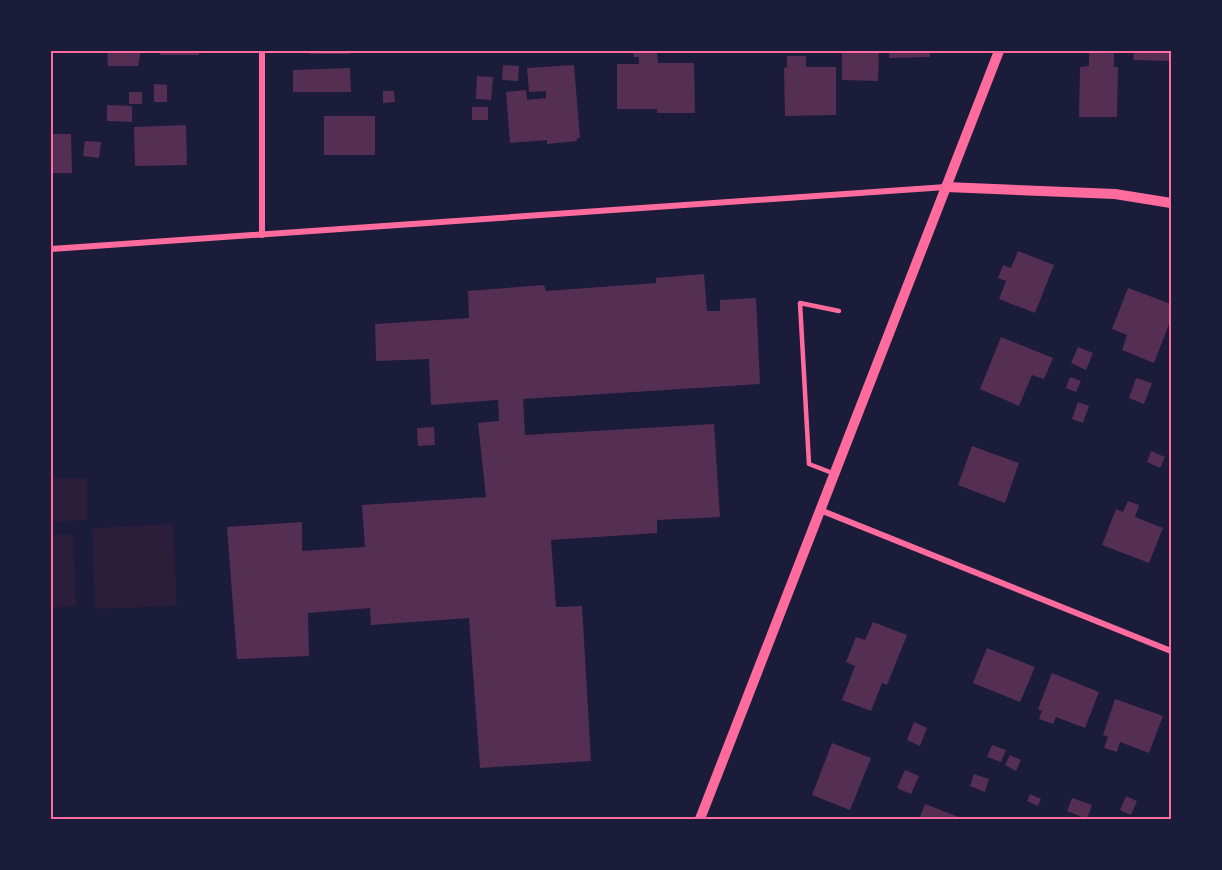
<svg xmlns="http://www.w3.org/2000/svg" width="1222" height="870" viewBox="0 0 1222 870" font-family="'Open Sans',sans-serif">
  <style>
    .green { fill: #2a1e3b }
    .building { fill: #542f53 }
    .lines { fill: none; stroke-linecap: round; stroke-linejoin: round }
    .service { stroke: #ff6b9d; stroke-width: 4.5 }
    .minor { stroke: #ff6b9d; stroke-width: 6 }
    .tertiary { stroke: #ff6b9d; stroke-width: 10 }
    .neatline { fill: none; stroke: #ff6b9d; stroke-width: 2 }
  </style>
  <rect width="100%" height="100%" fill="#1b1b3a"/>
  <g class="green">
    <path d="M 51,478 L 87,478 L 87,520 L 51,522 Z"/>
    <path d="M 173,524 L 177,606 L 95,609 L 92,528 Z"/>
    <path d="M 51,535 L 73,535 L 76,606 L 51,608 Z"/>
  </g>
  <g class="building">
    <path d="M 107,51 L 141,51 L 138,66 L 108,66 Z"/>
    <rect x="160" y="51" width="39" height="4"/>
    <rect x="310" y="51" width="40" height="3"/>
    <path d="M 633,51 L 657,51 L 658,63 L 694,63 L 695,113 L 657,113 L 657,109 L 617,109 L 617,64 L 639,64 L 639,57 L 634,57 Z"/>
    <path d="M 842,51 L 879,51 L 878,81 L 842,80 Z"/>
    <path d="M 889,51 L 930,51 L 930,57 L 889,58 Z"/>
    <path d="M 1089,51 L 1114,51 L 1114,67 L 1118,67 L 1117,117 L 1079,117 L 1080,67 L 1089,66 Z"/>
    <path d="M 1134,51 L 1171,51 L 1171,61 L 1133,60 Z"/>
    <path d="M 787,56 L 806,56 L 806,67 L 836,67 L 836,115 L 785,116 L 784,68 L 787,67 Z"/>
    <path d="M 503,65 L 519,66 L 518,81 L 502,80 Z"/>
    <path d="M 574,65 L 580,138 L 577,138 L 577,141 L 547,144 L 547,140 L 510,143 L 506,92 L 526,90 L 527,100 L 546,98 L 546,91 L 529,92 L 527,68 Z"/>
    <path d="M 350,68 L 351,92 L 293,92 L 293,70 Z"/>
    <path d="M 477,76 L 493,77 L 491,100 L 476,99 Z"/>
    <path d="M 154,84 L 167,85 L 167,102 L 154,102 Z"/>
    <path d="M 383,91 L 394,91 L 395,102 L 383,103 Z"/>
    <rect x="129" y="92" width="13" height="12"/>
    <path d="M 107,105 L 132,106 L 132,122 L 107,121 Z"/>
    <rect x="472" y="107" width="16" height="13"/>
    <rect x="324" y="116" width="51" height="39"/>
    <path d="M 186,125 L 187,165 L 135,166 L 134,127 Z"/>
    <path d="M 51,134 L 71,134 L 72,173 L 51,173 Z"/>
    <path d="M 85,141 L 101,142 L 99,158 L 83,156 Z"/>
    <path d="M 1018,251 L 1054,265 L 1035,313 L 999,299 L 1006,281 L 998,278 L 1003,265 L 1011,268 Z"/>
    <path d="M 704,274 L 707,311 L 720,311 L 720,300 L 756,298 L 760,384 L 523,399 L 525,435 L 714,424 L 720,517 L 657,520 L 657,533 L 551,540 L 556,607 L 582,606 L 591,761 L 480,768 L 469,618 L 371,625 L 370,608 L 308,613 L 309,656 L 237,659 L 227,527 L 302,522 L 302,551 L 365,547 L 362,505 L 486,497 L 478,423 L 499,421 L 498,400 L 431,405 L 429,359 L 376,361 L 375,324 L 469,318 L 468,291 L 544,285 L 546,291 L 656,283 L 656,278 Z"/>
    <path d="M 1128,288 L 1171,304 L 1171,319 L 1154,363 L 1122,350 L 1127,335 L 1112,329 Z"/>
    <path d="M 1001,337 L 1053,358 L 1044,379 L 1032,375 L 1019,406 L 980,389 Z"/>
    <path d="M 1078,347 L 1093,353 L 1086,370 L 1071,363 Z"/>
    <path d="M 1070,377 L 1081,381 L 1076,392 L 1066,388 Z"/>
    <path d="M 1136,378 L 1152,383 L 1144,404 L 1129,398 Z"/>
    <path d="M 1078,402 L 1089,406 L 1083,423 L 1072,419 Z"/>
    <path d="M 434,427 L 435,445 L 418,446 L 417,428 Z"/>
    <path d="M 972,446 L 1019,463 L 1005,503 L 958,485 Z"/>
    <path d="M 1151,451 L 1165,457 L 1160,468 L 1147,462 Z"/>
    <path d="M 1128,501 L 1139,505 L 1135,517 L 1163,528 L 1149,563 L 1102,545 L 1116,509 L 1123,512 Z"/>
    <path d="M 873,622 L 907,635 L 887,685 L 882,683 L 871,711 L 842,700 L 855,666 L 846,662 L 856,637 L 865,640 Z"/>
    <path d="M 987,648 L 1035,667 L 1020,702 L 973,683 Z"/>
    <path d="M 1052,673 L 1099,692 L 1085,728 L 1056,717 L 1053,724 L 1039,719 L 1042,711 L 1038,709 Z"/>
    <path d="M 1115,699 L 1163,716 L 1149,753 L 1120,742 L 1117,752 L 1104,748 L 1108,737 L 1103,735 Z"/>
    <path d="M 914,722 L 927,728 L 920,746 L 907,740 Z"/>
    <path d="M 832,743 L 871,758 L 850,810 L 812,795 Z"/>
    <path d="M 992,745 L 1006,750 L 1001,762 L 987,757 Z"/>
    <path d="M 1010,755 L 1021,760 L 1016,771 L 1005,765 Z"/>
    <path d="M 905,770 L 919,776 L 911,794 L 897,788 Z"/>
    <path d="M 974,774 L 989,779 L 985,792 L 970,786 Z"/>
    <path d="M 1030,794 L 1041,799 L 1038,806 L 1027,801 Z"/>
    <path d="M 1126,796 L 1137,801 L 1131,815 L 1120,810 Z"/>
    <path d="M 1072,798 L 1092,805 L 1087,819 L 1067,811 Z"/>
    <path d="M 925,804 L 964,819 L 919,819 Z"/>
  </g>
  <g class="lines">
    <path class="service" d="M 835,474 L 809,464 L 800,303 L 839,311"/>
    <g class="minor">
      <path d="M 262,235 L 262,51"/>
      <path d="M 51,249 L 946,187"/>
      <path d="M 820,510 L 1171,651"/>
    </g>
    <g class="tertiary">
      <path d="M 946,187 L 1115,194 L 1171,203"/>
      <path d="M 700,819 L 999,51"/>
    </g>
  </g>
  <rect width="1222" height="870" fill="none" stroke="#1b1b3a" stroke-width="105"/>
  <rect x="52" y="52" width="1118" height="766" class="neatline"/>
</svg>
